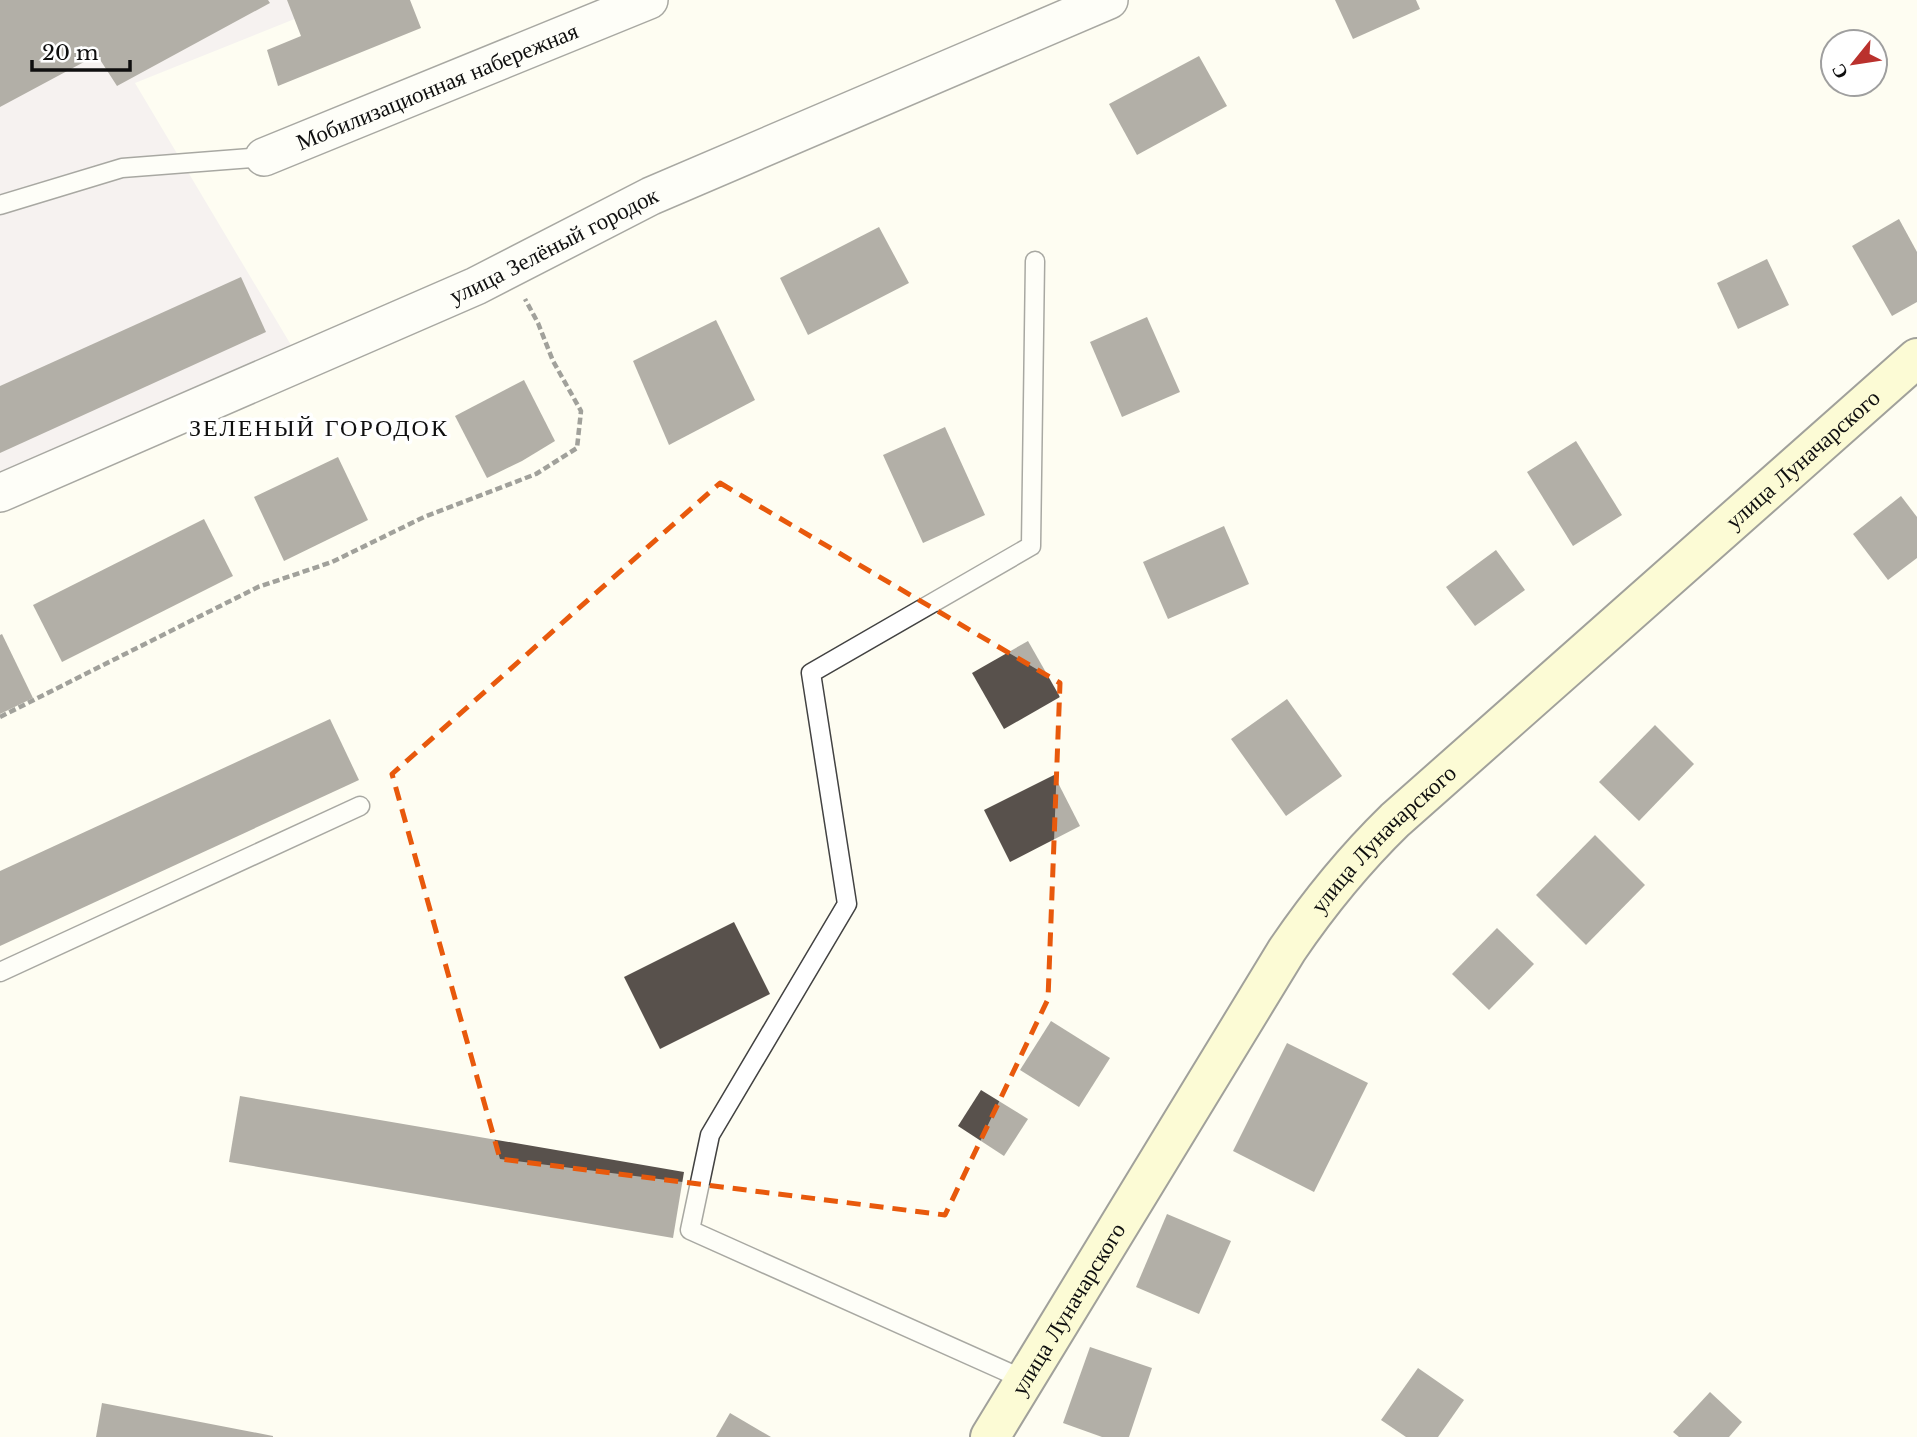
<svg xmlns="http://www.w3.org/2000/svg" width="1917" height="1437" viewBox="0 0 1917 1437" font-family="'Libre Baskerville',serif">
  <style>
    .industrial { fill: #ede5ed }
    .building { fill: #58514c }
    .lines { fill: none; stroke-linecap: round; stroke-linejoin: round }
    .lane-casing { stroke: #424242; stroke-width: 21 }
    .street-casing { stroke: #424242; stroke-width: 40 }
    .secondary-casing { stroke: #313131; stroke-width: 42 }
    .path { stroke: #313131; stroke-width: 4.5; stroke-dasharray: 7 3.5; stroke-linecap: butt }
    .lane { stroke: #fff; stroke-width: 18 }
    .street { stroke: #fff; stroke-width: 37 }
    .secondary { stroke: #fbf8b1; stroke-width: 38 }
    .marked { fill: none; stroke: #e8590c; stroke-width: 5; stroke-dasharray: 14 9; stroke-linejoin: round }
    .labels { text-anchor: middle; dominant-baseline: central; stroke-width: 7; stroke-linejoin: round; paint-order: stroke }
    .street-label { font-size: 23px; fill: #0f0f0f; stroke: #fff }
    .neighbourhood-label { font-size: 24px; letter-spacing: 2px; fill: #0f0f0f; stroke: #fff }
  </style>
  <rect width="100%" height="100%" fill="#fefdf2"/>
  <path class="industrial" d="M 0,0 L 342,0 L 135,83 L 291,345 L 0,475 Z"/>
  <g class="building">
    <path d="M 0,0 L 268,0 L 270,3 L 117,86 L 97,55 L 0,107 Z"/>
    <path d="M 287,0 L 410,0 L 421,28 L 278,86 L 267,50 L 301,36 Z"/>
    <path d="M 1335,0 L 1416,0 L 1420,9 L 1353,39 Z"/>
    <path d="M 1199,56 L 1227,106 L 1137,155 L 1109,104 Z"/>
    <path d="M 1899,219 L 1917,252 L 1917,302 L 1892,316 L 1852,246 Z"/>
    <path d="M 879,227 L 909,283 L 808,335 L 780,278 Z"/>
    <path d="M 1767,259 L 1789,305 L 1738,329 L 1717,283 Z"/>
    <path d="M 241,277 L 266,332 L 0,453 L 0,386 Z"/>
    <path d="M 1147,317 L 1180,392 L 1122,417 L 1090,342 Z"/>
    <path d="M 716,320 L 755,400 L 669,445 L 633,361 Z"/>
    <path d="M 524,380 L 555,441 L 522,461 L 487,478 L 455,416 Z"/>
    <path d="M 945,427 L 985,515 L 923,543 L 883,455 Z"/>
    <path d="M 1576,441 L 1622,515 L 1573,546 L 1527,472 Z"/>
    <path d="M 338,457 L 368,520 L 284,561 L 254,497 Z"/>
    <path d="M 1901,496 L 1917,517 L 1917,558 L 1888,580 L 1853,534 Z"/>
    <path d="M 204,519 L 233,576 L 62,662 L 33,605 Z"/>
    <path d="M 1224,526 L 1249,584 L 1168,619 L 1143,562 Z"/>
    <path d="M 1496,550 L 1525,590 L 1475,626 L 1446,587 Z"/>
    <path d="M 2,634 L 33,698 L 0,714 L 0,635 Z"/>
    <path d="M 1028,641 L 1060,697 L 1004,729 L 972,673 Z"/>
    <path d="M 1287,699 L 1342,776 L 1286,816 L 1231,739 Z"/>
    <path d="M 330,719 L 359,780 L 0,946 L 0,871 Z"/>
    <path d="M 1655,725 L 1694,764 L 1639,821 L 1599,782 Z"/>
    <path d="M 1054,775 L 1080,826 L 1010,862 L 984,810 Z"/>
    <path d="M 1595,835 L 1645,885 L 1586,945 L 1536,895 Z"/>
    <path d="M 734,922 L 770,994 L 660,1049 L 624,977 Z"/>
    <path d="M 1497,928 L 1534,964 L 1489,1010 L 1452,974 Z"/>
    <path d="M 1051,1021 L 1110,1058 L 1079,1107 L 1020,1070 Z"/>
    <path d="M 1287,1043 L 1368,1083 L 1314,1192 L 1233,1151 Z"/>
    <path d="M 981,1090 L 1028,1119 L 1004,1156 L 958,1126 Z"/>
    <path d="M 240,1096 L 684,1172 L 673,1238 L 229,1162 Z"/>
    <path d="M 1167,1214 L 1231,1241 L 1199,1314 L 1136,1287 Z"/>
    <path d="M 1090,1347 L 1152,1368 L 1129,1437 L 1102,1437 L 1063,1423 Z"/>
    <path d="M 1418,1368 L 1464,1400 L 1438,1437 L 1406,1437 L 1381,1420 Z"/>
    <path d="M 1710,1392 L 1742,1422 L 1729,1437 L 1679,1437 L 1673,1432 Z"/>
    <path d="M 102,1403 L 273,1436 L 273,1437 L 96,1437 Z"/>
    <path d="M 730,1413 L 771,1437 L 716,1437 Z"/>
  </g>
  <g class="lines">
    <g class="lane-casing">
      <g id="lane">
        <path d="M 0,205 L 122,168 L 264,157"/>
        <path d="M 0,972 L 360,806"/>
        <path d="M 1025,1380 L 690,1230 L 710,1135 L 847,904 L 811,673 L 1031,546 L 1035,261"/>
      </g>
    </g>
    <g class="street-casing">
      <g id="street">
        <path id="s1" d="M 264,157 L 649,0"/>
        <path id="s2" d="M 0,493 L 476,286 L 651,196 L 1109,0"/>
      </g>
    </g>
    <g class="secondary-casing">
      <g id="secondary">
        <path id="s3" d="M 990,1437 L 1287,950 C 1319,903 1354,860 1395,820 L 1917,358"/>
      </g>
    </g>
    <path class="path" d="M 0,717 L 258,587 L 332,562 L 424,517 L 536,474 L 577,448 L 581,411 L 553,361 L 538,323 L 525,299"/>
    <use href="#lane" class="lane"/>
    <use href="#street" class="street"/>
    <use href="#secondary" class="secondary"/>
  </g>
  <path d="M0 0H1917V1437H0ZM 720,483 L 1060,683 L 1048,999 L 945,1215 L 500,1159 L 392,774 Z" fill="#fefdf2" fill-opacity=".55" fill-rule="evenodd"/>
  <path class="marked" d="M 720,483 L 1060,683 L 1048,999 L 945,1215 L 500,1159 L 392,774 Z"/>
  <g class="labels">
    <g class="street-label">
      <text stroke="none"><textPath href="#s1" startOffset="187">Мобилизационная набережная</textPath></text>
      <text stroke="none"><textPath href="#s2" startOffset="607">улица Зелёный городок</textPath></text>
      <text stroke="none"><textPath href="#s3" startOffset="1284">улица Луначарского</textPath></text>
      <text stroke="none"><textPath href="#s3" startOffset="718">улица Луначарского</textPath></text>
      <text stroke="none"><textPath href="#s3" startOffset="150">улица Луначарского</textPath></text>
    </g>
    <g class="neighbourhood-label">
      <text x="319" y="427">ЗЕЛЕНЫЙ ГОРОДОК</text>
    </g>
  </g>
  <g transform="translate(1854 63) rotate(240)"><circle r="33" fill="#ffffff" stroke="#9f9f9f" stroke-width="2"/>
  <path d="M0-5L12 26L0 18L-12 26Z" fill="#ba312d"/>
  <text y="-10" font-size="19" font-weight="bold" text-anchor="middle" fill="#0f0f0f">С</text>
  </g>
  <path d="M32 60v10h98v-10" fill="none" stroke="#0f0f0f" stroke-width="3.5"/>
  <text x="42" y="60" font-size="21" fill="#0f0f0f" stroke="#ffffff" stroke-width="5" paint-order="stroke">20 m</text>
</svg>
